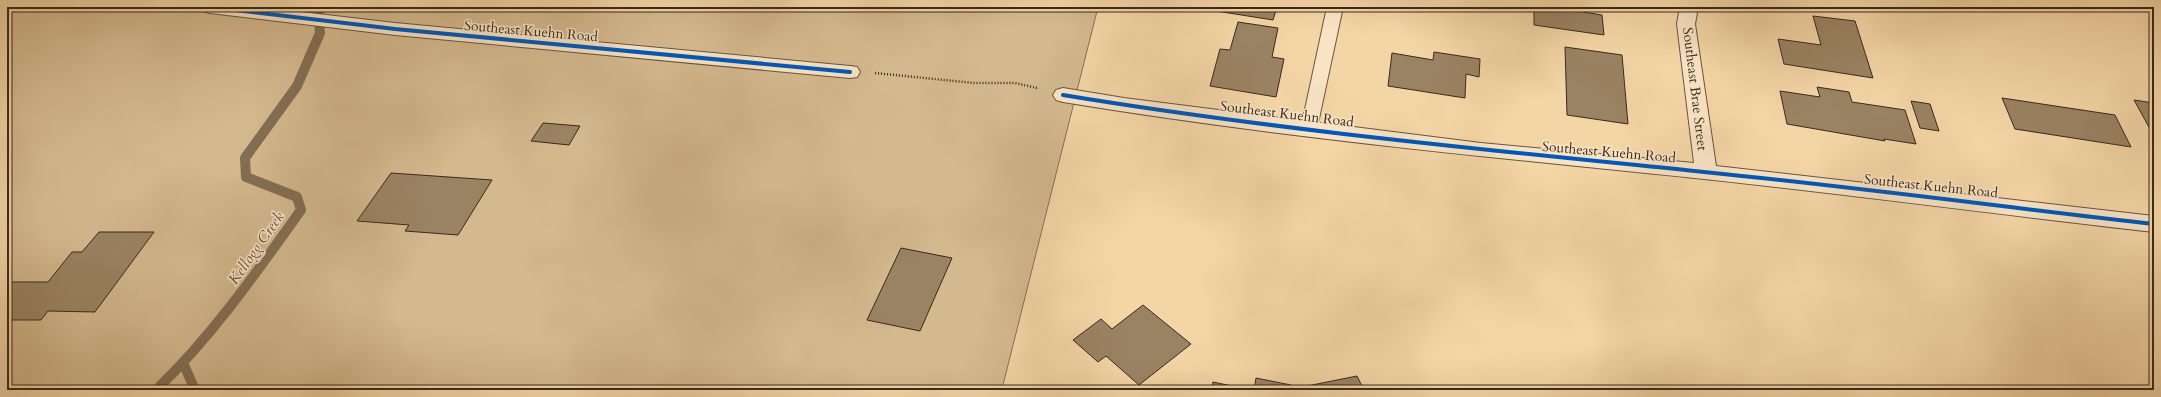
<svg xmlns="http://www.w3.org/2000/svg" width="2161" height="397" viewBox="0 0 2161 397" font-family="Cardo,serif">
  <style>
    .green { fill: #d4b88e; stroke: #867154 }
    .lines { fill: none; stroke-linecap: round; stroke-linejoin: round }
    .stream { stroke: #836e52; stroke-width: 10 }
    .building { fill: #9a8363; stroke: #392a1b }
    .lane-casing { stroke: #68553e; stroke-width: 2 }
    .street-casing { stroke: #68553e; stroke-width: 2 }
    .path { stroke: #392a1b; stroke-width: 2.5; stroke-dasharray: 1 2; stroke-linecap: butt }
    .lane { fill: #f8e4c5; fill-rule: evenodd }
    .street { fill: #f8e4c5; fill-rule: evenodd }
    .cycleway-casing { stroke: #f8e4c5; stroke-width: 6 }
    .cycleway { stroke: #0057b8; stroke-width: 4 }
    .labels { text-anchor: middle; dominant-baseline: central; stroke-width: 3; stroke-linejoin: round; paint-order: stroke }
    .street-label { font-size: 14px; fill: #392a1b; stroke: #f8e4c5 }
    .water-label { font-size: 15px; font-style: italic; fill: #5e4c37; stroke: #f8e4c5 }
  </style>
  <rect width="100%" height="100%" fill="#f4d5a6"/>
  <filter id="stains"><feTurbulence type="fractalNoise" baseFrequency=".005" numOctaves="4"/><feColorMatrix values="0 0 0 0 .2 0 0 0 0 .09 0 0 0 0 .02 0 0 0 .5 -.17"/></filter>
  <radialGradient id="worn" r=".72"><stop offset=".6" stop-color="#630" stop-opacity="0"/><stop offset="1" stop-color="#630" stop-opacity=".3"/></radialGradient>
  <path class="green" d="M 10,7 L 1098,7 L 1003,385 L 1006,390 L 7,390 L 7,8 Z"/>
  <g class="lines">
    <g class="stream">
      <path d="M 184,365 L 195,390"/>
      <path d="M 156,390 C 212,336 256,273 301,210 L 297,197 L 246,177 L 245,158 L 297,86 L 320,33 L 318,7"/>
    </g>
  </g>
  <g class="building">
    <path d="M 1211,7 L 1277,7 L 1273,20 L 1210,10 Z"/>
    <path d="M 1534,7 L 1582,7 L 1583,12 L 1602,15 L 1604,35 L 1534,25 Z"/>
    <path d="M 1813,16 L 1855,21 L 1873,78 L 1784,64 L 1778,39 L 1821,45 Z"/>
    <path d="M 1238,22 L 1278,28 L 1272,57 L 1284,59 L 1276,97 L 1210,86 L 1220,49 L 1230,50 Z"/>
    <path d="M 1565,47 L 1622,55 L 1628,124 L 1567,115 Z"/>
    <path d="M 1434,52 L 1480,59 L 1479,77 L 1466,74 L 1465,98 L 1388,86 L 1392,53 L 1433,60 Z"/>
    <path d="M 1817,87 L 1849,92 L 1852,102 L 1905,110 L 1916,144 L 1884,139 L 1885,141 L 1787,124 L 1780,91 L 1820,97 Z"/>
    <path d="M 2002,98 L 2115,115 L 2131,147 L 2015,129 Z"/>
    <path d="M 2134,100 L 2154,103 L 2154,130 L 2150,129 Z"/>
    <path d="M 1911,101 L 1930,104 L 1939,131 L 1920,128 Z"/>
    <path d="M 543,123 L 580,126 L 569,145 L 531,141 Z"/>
    <path d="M 391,173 L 492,180 L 458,235 L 405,231 L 409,225 L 357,221 Z"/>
    <path d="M 99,232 L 154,232 L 95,312 L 48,311 L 41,320 L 7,320 L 7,282 L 48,282 L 72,252 L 82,252 Z"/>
    <path d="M 901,248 L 952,258 L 920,331 L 867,320 Z"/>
    <path d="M 1143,305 L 1191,344 L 1139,385 L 1106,356 L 1098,362 L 1073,340 L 1101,319 L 1112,329 Z"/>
    <path d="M 1357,376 L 1364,390 L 1309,390 L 1307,386 Z"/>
    <path d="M 1256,378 L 1291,385 L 1290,390 L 1254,390 Z"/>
    <path d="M 1213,382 L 1251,390 L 1211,390 Z"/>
  </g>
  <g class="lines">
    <g class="lane-casing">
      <path id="lane" d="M 1327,7 L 1343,7 L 1317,128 L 1315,132 L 1309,134 L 1303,132 L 1301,128 Z"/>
    </g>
    <g class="street-casing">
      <g id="street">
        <path d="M 201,7 L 258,7 L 395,23 L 850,66 L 857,67 L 860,72 L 857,77 L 850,78 L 395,35 L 210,13 L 203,11 Z"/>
        <path d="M 1680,7 L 1698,7 L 1695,24 L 1716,166 L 2154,216 L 2154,232 C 2004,215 1854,195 1704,179 C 1490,157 1275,137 1063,102 L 1056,100 L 1053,95 L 1056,90 L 1063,88 L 1124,98 L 1481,143 L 1694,163 L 1677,24 Z"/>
      </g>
    </g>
    <path class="path" d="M 875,73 L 974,83 L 1015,83 L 1037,88"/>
    <use href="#lane" class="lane"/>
    <use href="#street" class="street"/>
    <g class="cycleway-casing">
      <g id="cycleway">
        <path d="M 210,7 L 395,29 L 850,72"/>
        <path d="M 1063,95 C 1275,130 1490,150 1704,172 C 1854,187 2004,207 2154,224"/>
      </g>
    </g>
    <use href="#cycleway" class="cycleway"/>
  </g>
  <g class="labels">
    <g class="street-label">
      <text transform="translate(531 31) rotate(5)">Southeast Kuehn Road</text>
      <text transform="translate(1695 89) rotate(83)">Southeast Brae Street</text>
      <text transform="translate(1287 114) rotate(7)">Southeast Kuehn Road</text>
      <text transform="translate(1609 152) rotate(5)">Southeast Kuehn Road</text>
      <text transform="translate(1931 186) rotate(6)">Southeast Kuehn Road</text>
    </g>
    <g class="water-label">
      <text transform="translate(256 248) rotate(-55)">Kellogg Creek</text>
    </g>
  </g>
  <rect width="2161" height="397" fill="none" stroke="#f4d5a6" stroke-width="24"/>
  <rect x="8" y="8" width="2145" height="381" fill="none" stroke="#392a1b" stroke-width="2"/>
  <rect x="12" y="12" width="2137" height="373" fill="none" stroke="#392a1b"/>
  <rect width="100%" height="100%" filter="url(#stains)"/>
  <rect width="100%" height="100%" fill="url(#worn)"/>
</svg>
